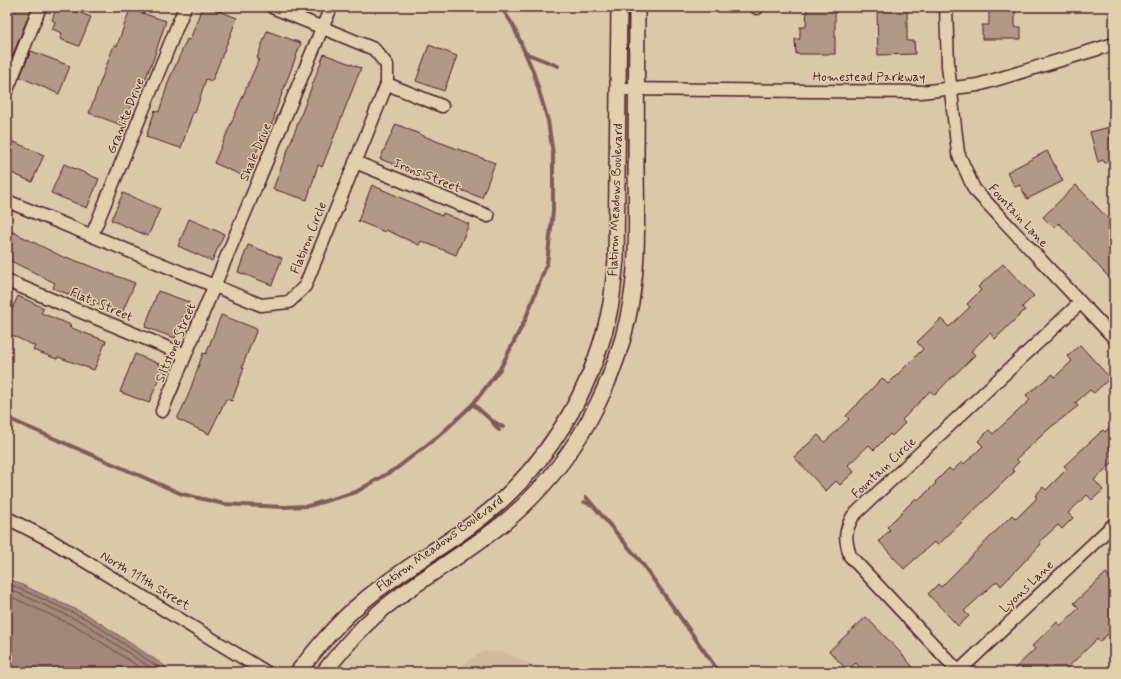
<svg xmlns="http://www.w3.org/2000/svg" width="1121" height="679" viewBox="0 0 1121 679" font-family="Mynerve,sans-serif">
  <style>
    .built { fill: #cfba9e }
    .water { fill: #a38778; stroke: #7f5d59 }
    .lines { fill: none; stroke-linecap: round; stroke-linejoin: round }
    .shore { stroke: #6e494a; stroke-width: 1 }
    .stream { stroke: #7f5d59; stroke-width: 4 }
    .building { fill: #b29985; stroke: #4a1f2b }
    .minor-casing { stroke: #4a1f2b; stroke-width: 15 }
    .tertiary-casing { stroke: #4a1f2b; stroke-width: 18 }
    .minor { stroke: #e1cfad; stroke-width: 12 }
    .tertiary { stroke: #e1cfad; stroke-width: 15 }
    .labels { text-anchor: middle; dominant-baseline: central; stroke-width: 3; stroke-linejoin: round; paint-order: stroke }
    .street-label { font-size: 13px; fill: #4a1f2b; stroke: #e1cfad }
  </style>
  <rect width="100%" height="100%" fill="#dbc8a8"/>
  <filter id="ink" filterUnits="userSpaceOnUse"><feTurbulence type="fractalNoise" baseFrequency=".025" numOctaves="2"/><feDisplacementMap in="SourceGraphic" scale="8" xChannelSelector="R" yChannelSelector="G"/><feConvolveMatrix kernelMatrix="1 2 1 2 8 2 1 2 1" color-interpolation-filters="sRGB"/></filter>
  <g filter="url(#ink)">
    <path class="built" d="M 483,652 L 504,652 L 549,672 L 461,672 L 465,663 Z"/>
    <path class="water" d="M 7,578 L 88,615 L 165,666 L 168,672 L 7,672 Z"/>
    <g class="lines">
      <g class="shore">
        <path d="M 7,583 L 87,619 L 161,669 L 163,672"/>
        <path d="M 7,588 L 84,623 L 157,672"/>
        <path d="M 7,595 L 81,629 L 147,672"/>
      </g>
      <g class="stream">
        <path d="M 501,7 L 513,25 L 533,71 L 548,121 L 553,154 L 553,211 L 547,263 L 525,320 L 500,369 L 473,404 L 491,420 L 503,427"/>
        <path d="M 525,53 L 558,66"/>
        <path d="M 7,418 L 182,494 L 224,504 L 283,507 L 308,506 L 356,492 L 397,468 L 441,434 L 473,404"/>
        <path d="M 493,423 L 499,430"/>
        <path d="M 586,497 L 641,562 L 719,672"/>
        <path d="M 584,502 L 592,505"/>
      </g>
    </g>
    <g class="building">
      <path d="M 7,7 L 25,7 L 31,9 L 7,70 Z"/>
      <path d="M 57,7 L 65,7 L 91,17 L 79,46 L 60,39 L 62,33 L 52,29 L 55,22 L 52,20 Z"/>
      <path d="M 202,7 L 209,7 L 237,18 L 212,81 L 206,79 L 195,113 L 193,112 L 181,148 L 146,137 L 155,110 L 159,112 L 169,80 L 187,39 L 190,40 Z"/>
      <path d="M 807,7 L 835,7 L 835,54 L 796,54 L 795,39 L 800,39 L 800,27 L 806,27 Z"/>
      <path d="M 877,7 L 907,7 L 907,41 L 914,41 L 915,54 L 878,55 Z"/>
      <path d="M 989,7 L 1015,7 L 1015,27 L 1021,27 L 1021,39 L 982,39 L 982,25 L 989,25 Z"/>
      <path d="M 130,9 L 166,21 L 153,60 L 142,87 L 139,85 L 124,126 L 89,113 L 114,45 L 117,46 Z"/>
      <path d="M 267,31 L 301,43 L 274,115 L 275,116 L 264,142 L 261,141 L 246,177 L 214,163 L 259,59 L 257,58 Z"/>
      <path d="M 429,45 L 457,56 L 444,91 L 416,81 Z"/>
      <path d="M 31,51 L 70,66 L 59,94 L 20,77 Z"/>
      <path d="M 324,54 L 361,68 L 322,167 L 318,165 L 307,200 L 273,189 Z"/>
      <path d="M 396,124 L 431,139 L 495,163 L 482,198 L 380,159 Z"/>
      <path d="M 1114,126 L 1114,161 L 1105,163 L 1103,160 L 1098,162 L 1090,132 Z"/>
      <path d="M 12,141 L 44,155 L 32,182 L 7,171 L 7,153 Z"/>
      <path d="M 1047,151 L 1063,181 L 1027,199 L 1020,185 L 1015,187 L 1007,172 Z"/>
      <path d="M 64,164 L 99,179 L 87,208 L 51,193 Z"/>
      <path d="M 372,185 L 442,216 L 443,213 L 469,224 L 456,255 L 421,241 L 419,245 L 386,230 L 385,232 L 358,221 Z"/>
      <path d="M 1076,185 L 1114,225 L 1114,283 L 1059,223 L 1054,228 L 1043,217 Z"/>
      <path d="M 123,193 L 160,209 L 148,236 L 111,220 Z"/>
      <path d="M 189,219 L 224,234 L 212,261 L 178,246 Z"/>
      <path d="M 7,229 L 65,258 L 66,257 L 135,283 L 122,313 L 81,297 L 80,299 L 53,288 L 55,283 L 7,259 Z"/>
      <path d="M 248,245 L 282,258 L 272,285 L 238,272 Z"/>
      <path d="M 1003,264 L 1034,296 L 1022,307 L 1025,310 L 995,339 L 990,333 L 971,351 L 975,355 L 946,383 L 935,395 L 930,391 L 902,420 L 905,423 L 892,436 L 890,434 L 874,450 L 869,445 L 848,465 L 854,472 L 840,485 L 836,481 L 826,491 L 794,457 L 818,435 L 825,442 L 849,419 L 846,416 L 882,378 L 888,384 L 923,349 L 917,342 L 941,319 L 949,327 L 970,307 L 967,304 L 981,290 L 978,287 Z"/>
      <path d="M 158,291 L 189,302 L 175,338 L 145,327 Z"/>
      <path d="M 18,296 L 44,308 L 41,313 L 71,325 L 69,327 L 106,341 L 94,370 L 58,357 L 57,359 L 33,350 L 35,346 L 7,333 L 7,320 Z"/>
      <path d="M 221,315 L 257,329 L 242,367 L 244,368 L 232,401 L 226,399 L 209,434 L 177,419 L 188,396 L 203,353 L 206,354 Z"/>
      <path d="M 1080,345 L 1110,378 L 1094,393 L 1090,390 L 1075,403 L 1078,406 L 1051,427 L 1016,459 L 1019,462 L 1012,469 L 1014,472 L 938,545 L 934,542 L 904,569 L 879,541 L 890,530 L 887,527 L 915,499 L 918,501 L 936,483 L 935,482 L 949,468 L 952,471 L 962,462 L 964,464 L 983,446 L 978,441 L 989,430 L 993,434 L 1030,400 L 1026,395 L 1053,374 L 1055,377 L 1072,361 L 1068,356 Z"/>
      <path d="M 135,354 L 164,366 L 149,403 L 120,392 Z"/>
      <path d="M 1114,423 L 1114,461 L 1094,480 L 1103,490 L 1092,500 L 1087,495 L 1068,513 L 1073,518 L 1062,529 L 1058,525 L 1039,542 L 1041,544 L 1001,586 L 997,581 L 964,611 L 969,616 L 958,626 L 928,594 L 938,584 L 941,587 L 1012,515 L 1016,519 L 1037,498 L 1035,496 L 1043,487 L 1046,490 L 1067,469 L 1064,466 L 1103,430 L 1105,432 Z"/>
      <path d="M 1106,573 L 1114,581 L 1114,629 L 1099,642 L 1097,639 L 1063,672 L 1011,672 L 1035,649 L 1032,646 L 1057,622 L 1060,626 L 1079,608 L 1074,603 Z"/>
      <path d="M 866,617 L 900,652 L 917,672 L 864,672 L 856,663 L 847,670 L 829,651 Z"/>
    </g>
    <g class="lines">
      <g class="minor-casing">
        <g id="minor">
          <path d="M 946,7 L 948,66 L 958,153 L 974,189 L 1114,338"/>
          <path d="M 757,8 L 757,7"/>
          <path d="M 387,84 L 442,106"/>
          <path d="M 618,89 L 921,92 L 978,85 L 1114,44"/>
          <path d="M 7,90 L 40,7"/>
          <path d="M 355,162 L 488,216"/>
          <path d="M 7,201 L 261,305 L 289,302 L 305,286 L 387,84 L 387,65 L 374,49 L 272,7"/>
          <path d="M 92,235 L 185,7"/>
          <path d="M 7,281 L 185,355"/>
          <path d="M 162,411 L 331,7"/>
          <path d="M 7,518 L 52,541 L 266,672"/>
          <path d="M 959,671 L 1114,524"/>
          <path d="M 959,672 L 850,556 C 845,539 844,532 853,516 L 1080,303"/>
        </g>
      </g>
      <g class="tertiary-casing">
        <g id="tertiary">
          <path d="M 298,672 C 318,647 337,623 361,603 C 405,565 458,540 501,501 C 557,449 597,379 611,303 C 613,289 614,275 616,261 L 619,7"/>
          <path d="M 324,672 C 345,646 366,621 393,601 C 432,571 475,548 512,516 C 583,454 628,362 635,269 C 638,234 636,198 636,162 C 636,110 637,59 637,7"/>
        </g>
      </g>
      <use href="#minor" class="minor"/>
      <use href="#tertiary" class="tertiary"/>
    </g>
  </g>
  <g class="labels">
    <g class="street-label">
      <text x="869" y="77">Homestead Parkway</text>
      <text transform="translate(126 116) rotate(-68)">Granite Drive</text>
      <text transform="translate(256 152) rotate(-67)">Shale Drive</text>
      <text transform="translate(427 176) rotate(22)">Irons Street</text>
      <text transform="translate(616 200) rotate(-88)">Flatiron Meadows Boulevard</text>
      <text transform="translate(1018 216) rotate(47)">Fountain Lane</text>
      <text transform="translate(309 238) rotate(-68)">Flatiron Circle</text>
      <text transform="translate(101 305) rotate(23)">Flats Street</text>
      <text transform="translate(176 343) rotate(-67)">Siltstone Street</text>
      <text transform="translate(884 468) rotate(-43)">Fountain Circle</text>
      <text transform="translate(440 544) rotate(-36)">Flatiron Meadows Boulevard</text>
      <text transform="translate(145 581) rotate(31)">North 111th Street</text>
      <text transform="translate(1027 587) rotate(-44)">Lyons Lane</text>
    </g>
  </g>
  <rect width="1121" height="679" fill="none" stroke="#e1cfad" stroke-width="24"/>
  <rect x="12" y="12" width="1097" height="655" fill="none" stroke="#4a1f2b" stroke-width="1.5" filter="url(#ink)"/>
</svg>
